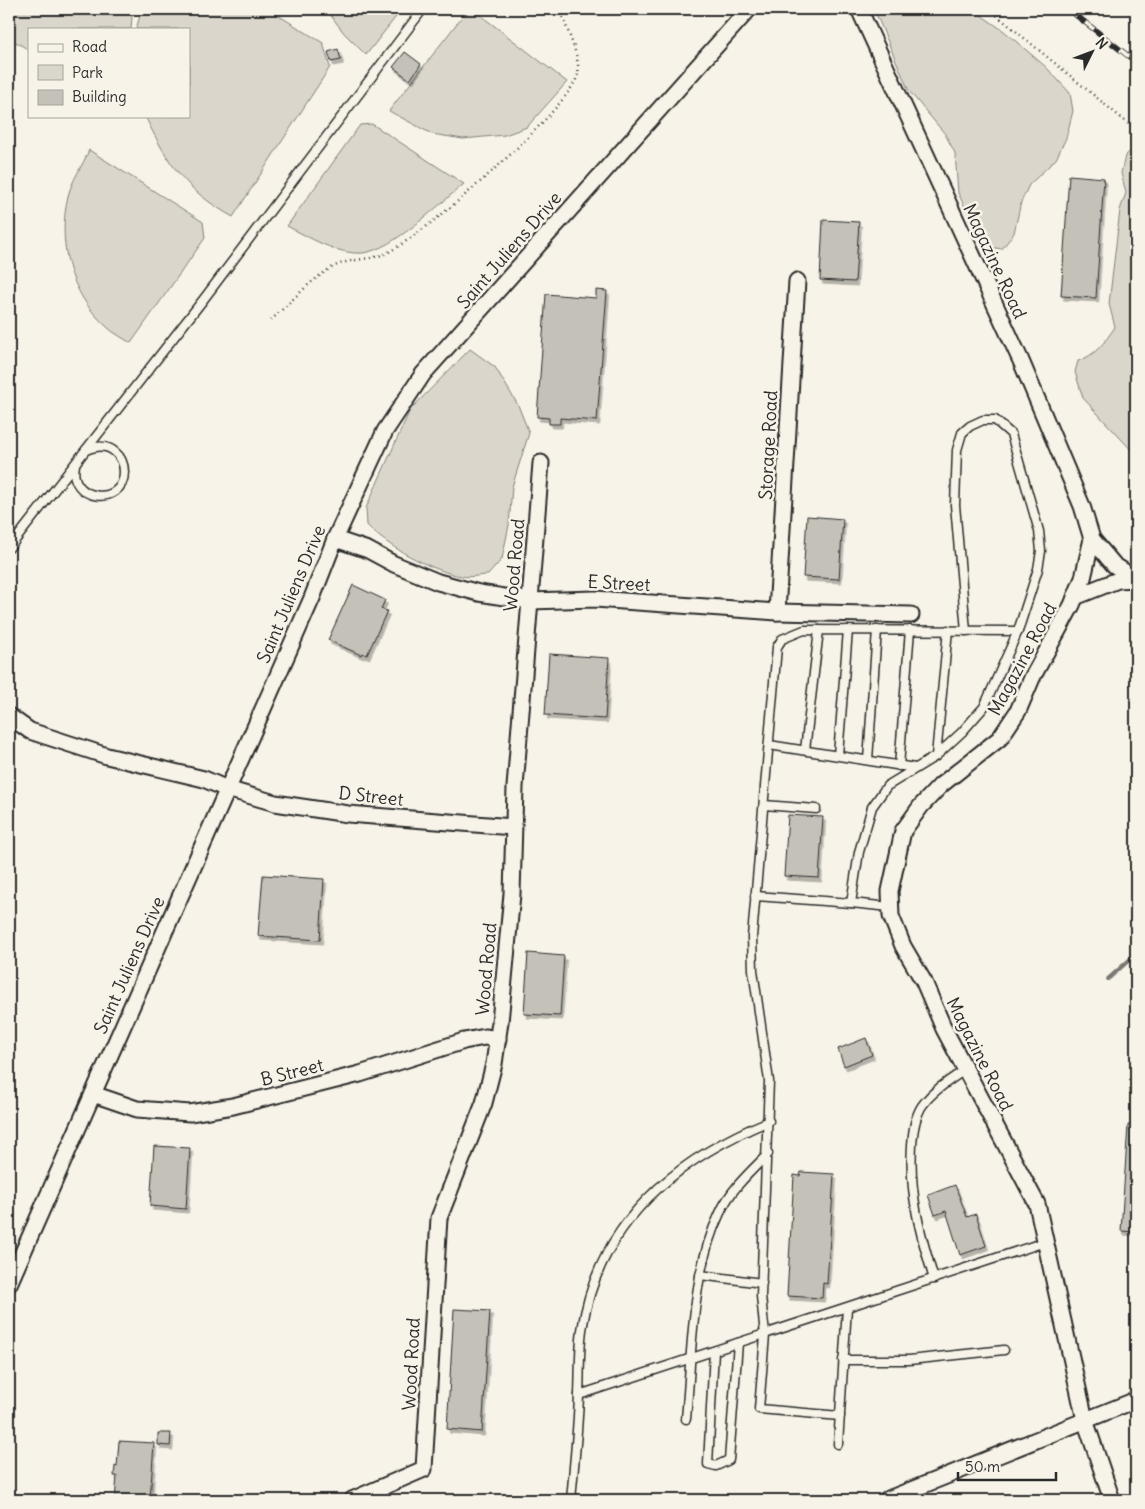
<svg xmlns="http://www.w3.org/2000/svg" width="1145" height="1509" viewBox="0 0 1145 1509" font-family="Delius,sans-serif">
  <style>
    .green { fill: #dad6cc; stroke: #82807c }
    .lines { fill: none; stroke-linecap: round; stroke-linejoin: round }
    .stream { stroke: #7a7874; stroke-width: 4 }
    .building { fill: #c4c1b9; stroke: #2b2b2b; filter: url(#shadow) }
    .service-casing { stroke: #2b2b2b; stroke-width: 11 }
    .minor-casing { stroke: #2b2b2b; stroke-width: 19 }
    .path { stroke: #2b2b2b; stroke-width: 2.5; stroke-dasharray: 1 4; stroke-linecap: butt }
    .service { stroke: #f7f3e8; stroke-width: 8 }
    .minor { stroke: #f7f3e8; stroke-width: 15 }
    .rail-casing { stroke: #2b2b2b; stroke-width: 5.5 }
    .rail { stroke: #f7f3e8; stroke-width: 4; stroke-dasharray: 11; stroke-linecap: butt }
    .labels { text-anchor: middle; dominant-baseline: central; stroke-width: 5; stroke-linejoin: round; paint-order: stroke }
    .street-label { font-size: 18px; fill: #2b2b2b; stroke: #f7f3e8 }
  </style>
  <defs>
    <filter id="shadow"><feDropShadow dx="2.5" dy="4" stdDeviation="0" flood-color="#0004"/></filter>
  </defs>
  <rect width="100%" height="100%" fill="#f7f3e8"/>
  <filter id="ink" filterUnits="userSpaceOnUse"><feTurbulence type="fractalNoise" baseFrequency=".02" numOctaves="2"/><feDisplacementMap in="SourceGraphic" scale="10" xChannelSelector="R" yChannelSelector="G"/><feConvolveMatrix kernelMatrix="1 2 1 2 8 2 1 2 1" color-interpolation-filters="sRGB"/></filter>
  <g filter="url(#ink)">
    <g class="green">
      <path d="M 9,9 L 130,9 L 132,17 L 131,29 L 29,29 L 29,50 L 9,38 Z"/>
      <path d="M 142,9 L 268,9 L 323,43 L 330,67 L 233,217 C 185,190 168,164 145,116 L 189,116 L 189,29 L 136,29 Z"/>
      <path d="M 326,9 L 402,9 L 366,55 L 344,33 Z"/>
      <path d="M 874,9 L 972,9 L 1004,31 L 1046,67 L 1070,93 L 1073,111 L 1066,138 L 1056,159 L 1029,185 L 1021,202 L 1014,233 L 1002,249 L 989,247 L 976,230 L 958,193 L 955,153 L 945,134 L 909,91 Z"/>
      <path d="M 475,11 L 567,82 L 527,127 L 505,135 L 463,139 L 432,134 L 389,111 L 465,13 Z"/>
      <path d="M 372,124 L 464,184 C 439,204 394,249 363,253 C 337,255 309,237 287,226 L 360,125 Z"/>
      <path d="M 1136,146 L 1136,455 L 1083,398 L 1075,372 L 1078,361 C 1096,355 1104,343 1115,327 L 1109,304 L 1120,210 L 1126,193 L 1121,173 L 1125,156 Z"/>
      <path d="M 89,150 L 203,222 L 205,238 L 131,343 C 123,338 113,333 106,326 C 69,293 57,242 68,196 C 72,180 83,165 89,150 Z"/>
      <path d="M 470,349 L 495,367 L 518,405 L 529,433 L 512,487 L 509,525 L 502,559 L 488,575 C 480,575 470,578 461,576 C 433,571 385,546 367,525 L 366,508 L 410,410 Z"/>
    </g>
    <g class="lines">
      <path class="stream" d="M 1108,979 L 1136,954"/>
    </g>
    <g class="building">
      <path d="M 338,49 L 341,60 L 331,62 L 328,52 Z"/>
      <path d="M 405,52 L 421,64 L 410,80 L 393,67 Z"/>
      <path d="M 1069,175 L 1104,178 L 1096,298 L 1061,296 Z"/>
      <path d="M 823,220 L 859,222 L 855,282 L 820,280 Z"/>
      <path d="M 596,290 L 607,291 L 597,421 L 560,418 L 560,424 L 549,424 L 549,418 L 537,417 L 546,294 L 596,298 Z"/>
      <path d="M 807,516 L 843,519 L 839,579 L 803,577 Z"/>
      <path d="M 353,585 L 385,600 L 381,609 L 387,611 L 367,655 L 362,653 L 361,655 L 328,640 Z"/>
      <path d="M 549,654 L 609,658 L 605,719 L 545,715 Z"/>
      <path d="M 788,815 L 823,817 L 819,878 L 784,876 Z"/>
      <path d="M 263,875 L 324,879 L 320,940 L 258,936 Z"/>
      <path d="M 528,953 L 564,956 L 560,1016 L 524,1014 Z"/>
      <path d="M 866,1038 L 872,1055 L 844,1066 L 838,1049 Z"/>
      <path d="M 1128,1125 L 1136,1125 L 1136,1232 L 1121,1231 Z"/>
      <path d="M 154,1146 L 190,1148 L 186,1209 L 150,1206 Z"/>
      <path d="M 801,1172 L 834,1174 L 827,1284 L 823,1283 L 822,1298 L 787,1296 L 794,1175 L 800,1176 Z"/>
      <path d="M 955,1185 L 967,1217 L 976,1214 L 986,1246 L 960,1255 L 946,1211 L 935,1215 L 928,1195 Z"/>
      <path d="M 454,1309 L 490,1311 L 482,1432 L 447,1429 Z"/>
      <path d="M 158,1433 L 171,1433 L 170,1446 L 158,1445 Z"/>
      <path d="M 119,1441 L 154,1443 L 150,1500 L 115,1500 L 117,1476 L 114,1476 L 115,1466 L 117,1467 Z"/>
    </g>
    <g class="lines">
      <g class="service-casing">
        <g id="service">
          <path d="M 75,465 C 67,501 124,508 124,472 C 124,464 121,457 115,452 C 106,444 96,446 86,450"/>
          <path d="M 9,548 L 203,300 L 423,9"/>
          <path d="M 966,631 L 955,505 L 957,450 L 962,433 L 970,426 L 983,420 L 995,420 L 1011,434 L 1039,531 L 1041,551 L 1038,569 L 1018,631"/>
          <path d="M 769,745 L 915,768"/>
          <path d="M 805,750 L 819,630"/>
          <path d="M 838,755 L 848,630"/>
          <path d="M 936,756 L 948,630"/>
          <path d="M 868,760 L 877,630"/>
          <path d="M 899,766 L 910,630"/>
          <path d="M 764,805 L 816,809"/>
          <path d="M 755,896 L 851,903"/>
          <path d="M 700,1275 L 762,1283"/>
          <path d="M 934,1279 C 920,1234 909,1193 912,1145 C 913,1131 915,1113 925,1102 C 936,1088 952,1079 966,1069"/>
          <path d="M 714,1351 L 708,1464 L 716,1466 L 729,1460 L 738,1343"/>
          <path d="M 843,1360 L 909,1360 L 1004,1350"/>
          <path d="M 579,1395 L 1045,1242"/>
          <path d="M 840,1416 L 759,1409 L 765,1335 L 761,1296 L 769,1081 L 753,970 L 752,937 L 777,647 L 782,639 L 804,630 L 1018,631 L 984,707 L 962,732 L 936,756 L 887,786 L 872,807 L 859,852 L 851,903 L 890,907"/>
          <path d="M 686,1419 C 692,1354 691,1272 720,1213 C 730,1190 751,1171 768,1154"/>
          <path d="M 838,1444 L 847,1308"/>
          <path d="M 571,1500 C 574,1465 578,1430 579,1395 C 580,1373 579,1352 582,1330 C 598,1223 674,1160 769,1121"/>
        </g>
      </g>
      <g class="minor-casing">
        <g id="minor">
          <path d="M 859,9 L 1021,361 L 1082,506 L 1092,539 L 1083,578 L 1072,605 L 1032,678 L 1018,711 L 1000,738 L 941,785 L 921,806 L 903,831 L 890,891 L 891,916 L 903,946 L 924,982 L 944,1029 L 1037,1204 L 1085,1420 L 1112,1500"/>
          <path d="M 335,539 L 368,550 L 394,564 L 438,582 L 479,593 L 530,601 L 595,599 L 777,612 L 911,615"/>
          <path d="M 1092,539 L 1114,565 L 1136,579"/>
          <path d="M 1075,597 L 1118,580 L 1136,579"/>
          <path d="M 777,612 L 797,281"/>
          <path d="M 9,716 L 30,731 L 107,756 L 204,779 L 227,789 L 275,803 L 348,814 L 513,827"/>
          <path d="M 93,1094 L 137,1109 L 190,1113 L 233,1106 L 360,1074 L 464,1041 L 485,1037 L 498,1039"/>
          <path d="M 9,1284 L 312,598 L 335,539 L 385,431 L 423,374 L 749,9"/>
          <path d="M 352,1500 L 424,1469 L 439,1218 L 484,1103 L 494,1064 L 500,1022 L 512,894 L 515,787 L 541,463"/>
          <path d="M 886,1500 L 1136,1400"/>
        </g>
      </g>
      <g class="path">
        <path d="M 989,9 L 1136,130"/>
        <path d="M 271,320 C 290,303 313,277 335,266 C 349,259 367,260 382,255 C 418,242 571,108 578,74 C 581,58 565,26 560,9"/>
      </g>
      <use href="#service" class="service"/>
      <use href="#minor" class="minor"/>
      <g class="rail-casing">
        <path id="rail" d="M 1068,9 L 1136,62"/>
      </g>
      <use href="#rail" class="rail"/>
    </g>
  </g>
  <g class="labels">
    <g class="street-label">
      <text transform="translate(509 250) rotate(-49)">Saint Juliens Drive</text>
      <text transform="translate(995 261) rotate(65)">Magazine Road</text>
      <text transform="translate(768 445) rotate(-87)">Storage Road</text>
      <text transform="translate(514 565) rotate(-85)">Wood Road</text>
      <text transform="translate(619 583) rotate(3)">E Street</text>
      <text transform="translate(291 594) rotate(-67)">Saint Juliens Drive</text>
      <text transform="translate(1022 659) rotate(-62)">Magazine Road</text>
      <text transform="translate(371 796) rotate(6)">D Street</text>
      <text transform="translate(129 965) rotate(-66)">Saint Juliens Drive</text>
      <text transform="translate(486 969) rotate(-85)">Wood Road</text>
      <text transform="translate(980 1054) rotate(63)">Magazine Road</text>
      <text transform="translate(292 1072) rotate(-14)">B Street</text>
      <text transform="translate(411 1364) rotate(-87)">Wood Road</text>
    </g>
  </g>
  <rect width="1145" height="1509" fill="none" stroke="#f7f3e8" stroke-width="30"/>
  <rect x="15" y="15" width="1115" height="1479" fill="none" stroke="#2b2b2b" stroke-width="2" filter="url(#ink)"/>
  <rect x="28" y="28" width="162" height="90" fill="#f7f3e8" stroke="#a5a39c"/>
  <rect x="38" y="44" width="25" height="8" fill="#f7f3e8" stroke="#a5a39c"/>
  <text x="72" y="52" font-size="15" fill="#2b2b2b">Road</text>
  <rect x="38" y="65" width="25" height="15" fill="#dad6cc" stroke="#a5a39c"/>
  <text x="72" y="78" font-size="15" fill="#2b2b2b">Park</text>
  <rect x="38" y="90" width="25" height="15" fill="#c4c1b9" stroke="#a5a39c"/>
  <text x="72" y="102" font-size="15" fill="#2b2b2b">Building</text>
  <g transform="translate(1092 52) rotate(48)" stroke="#f7f3e8" stroke-width="4" paint-order="stroke">
  <path d="M0-4L9 19L0 12L-9 19Z" fill="#2b2b2b"/>
  <text y="-8" font-size="14" font-weight="bold" text-anchor="middle" fill="#2b2b2b">N</text>
  </g>
  <path d="M958 1472v8h98v-8" fill="none" stroke="#2b2b2b" stroke-width="2.5"/>
  <text x="965" y="1472" font-size="15" fill="#2b2b2b" stroke="#f7f3e8" stroke-width="4" paint-order="stroke">50 m</text>
</svg>
